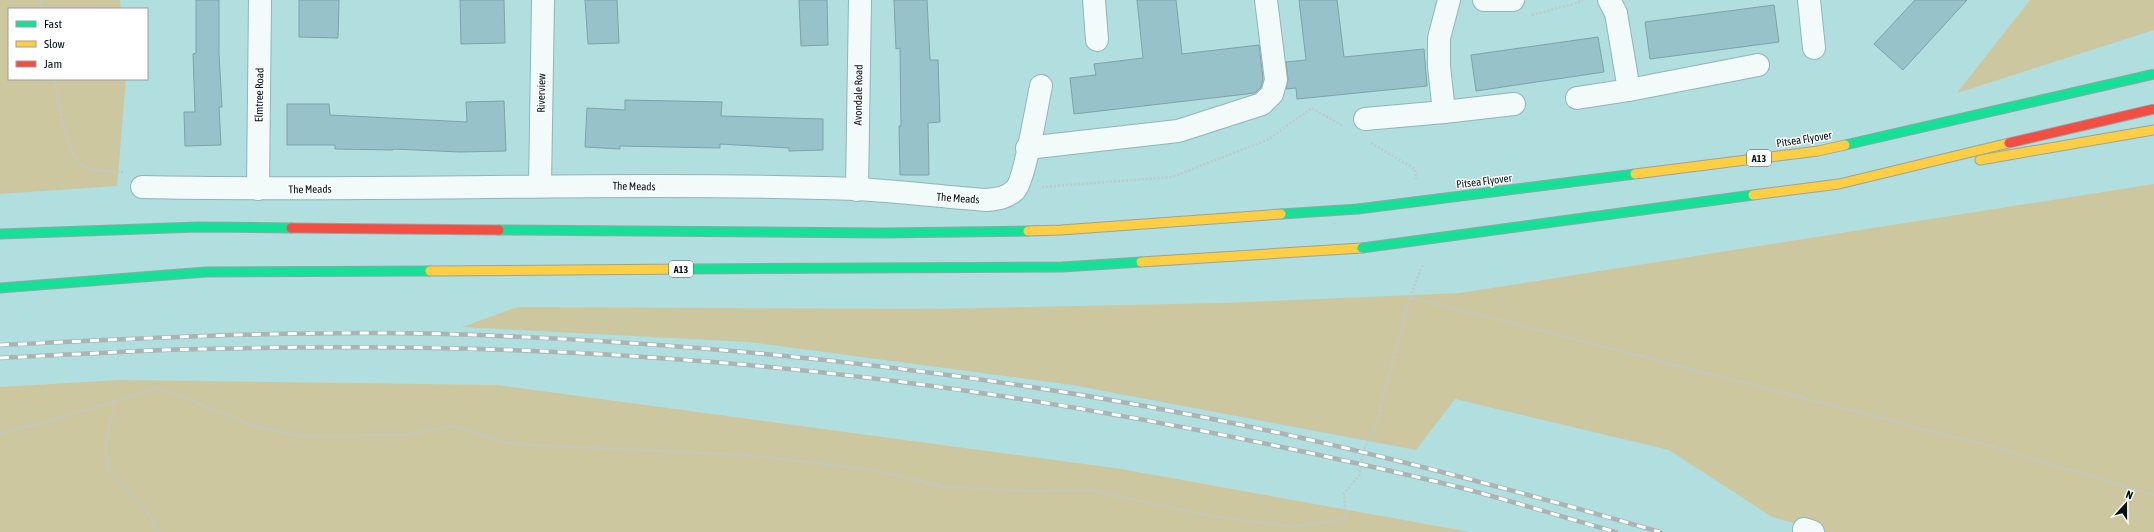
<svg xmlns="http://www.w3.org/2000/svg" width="2154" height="532" viewBox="0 0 2154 532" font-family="'Asap Condensed',sans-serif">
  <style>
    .green { fill: #ccc79f }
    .building { fill: #98c2c9; stroke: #7fa2a6 }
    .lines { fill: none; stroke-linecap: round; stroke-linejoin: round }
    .street-casing { stroke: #91b5b6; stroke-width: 24 }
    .fast-casing { stroke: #9aa2a3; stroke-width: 11 }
    .slow-casing { stroke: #9aa2a3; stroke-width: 11 }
    .jam-casing { stroke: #9aa2a3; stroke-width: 11 }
    .path { stroke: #becacb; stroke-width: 2.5; stroke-dasharray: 2 2; stroke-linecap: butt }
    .street { stroke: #f3fafa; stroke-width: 22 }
    .fast { stroke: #16e098; stroke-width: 9 }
    .slow { stroke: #ffcf43; stroke-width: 9 }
    .jam { stroke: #f24e42; stroke-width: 9 }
    .rail-casing { stroke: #aab4b5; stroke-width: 4.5 }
    .rail { stroke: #fff; stroke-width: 3; stroke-dasharray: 9; stroke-linecap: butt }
    .fast-bridge-casing { stroke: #9aa2a3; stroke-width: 11; stroke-linecap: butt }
    .slow-bridge-casing { stroke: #9aa2a3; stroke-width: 11; stroke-linecap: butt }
    .jam-bridge-casing { stroke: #9aa2a3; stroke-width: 11; stroke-linecap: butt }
    .fast-bridge { stroke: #16e098; stroke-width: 9 }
    .slow-bridge { stroke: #ffcf43; stroke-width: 9 }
    .jam-bridge { stroke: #f24e42; stroke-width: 9 }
    .labels { text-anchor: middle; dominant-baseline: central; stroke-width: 3; stroke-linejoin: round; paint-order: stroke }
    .shield { fill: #fff; stroke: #4c585a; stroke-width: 1 }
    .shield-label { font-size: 10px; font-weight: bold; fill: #001113 }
    .street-label { font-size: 11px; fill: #001113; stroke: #fff }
  </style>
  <rect width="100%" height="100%" fill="#b1dedf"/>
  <g class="green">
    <path d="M 0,0 L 120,0 L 121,9 L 9,9 L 9,79 L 126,79 L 117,186 L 0,194 Z"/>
    <path d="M 2030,0 L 2154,0 L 2154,30 L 1957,93 Z"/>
    <path d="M 2154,184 L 2154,532 L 1826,532 L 1772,517 L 1669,450 L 1455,399 L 1416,450 L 1072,385 L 749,342 L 462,327 L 518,307 L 930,309 L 1224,303 L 1460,293 Z"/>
    <path d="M 120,380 L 497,385 L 1121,469 L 1470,532 L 0,532 L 0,387 Z"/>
  </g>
  <g class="building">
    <path d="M 196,0 L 219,0 L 219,53 L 222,107 L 219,107 L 221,145 L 185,146 L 184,112 L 195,112 L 193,54 L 196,53 Z"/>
    <path d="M 299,0 L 339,0 L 338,38 L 299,37 Z"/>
    <path d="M 460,0 L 504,0 L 505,43 L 461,44 Z"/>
    <path d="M 585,0 L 617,0 L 619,43 L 588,44 Z"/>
    <path d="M 799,0 L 827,0 L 828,45 L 801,46 Z"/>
    <path d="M 894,0 L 927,0 L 930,60 L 938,60 L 940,122 L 928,123 L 929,175 L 900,175 L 899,126 L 901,126 L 900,48 L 896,49 Z"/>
    <path d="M 1137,0 L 1176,0 L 1182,54 L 1259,45 L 1263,79 L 1261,87 L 1255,93 L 1074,114 L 1070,78 L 1096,75 L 1094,64 L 1143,58 Z"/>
    <path d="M 1299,0 L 1337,0 L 1344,57 L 1424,49 L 1427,86 L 1297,99 L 1296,88 L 1286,89 L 1288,79 L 1286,62 L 1306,60 Z"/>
    <path d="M 1915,0 L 1967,0 L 1903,70 L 1874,44 Z"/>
    <path d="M 1774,5 L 1779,42 L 1650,59 L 1645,22 Z"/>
    <path d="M 1598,37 L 1604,72 L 1476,91 L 1471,55 Z"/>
    <path d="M 625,100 L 722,102 L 721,116 L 823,119 L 823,150 L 789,151 L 789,148 L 720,144 L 720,148 L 620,146 L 620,149 L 585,147 L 587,108 L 625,110 Z"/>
    <path d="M 504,101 L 506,151 L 460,152 L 393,149 L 393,150 L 335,149 L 335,145 L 287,145 L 287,104 L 329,104 L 330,115 L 467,122 L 466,102 Z"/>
  </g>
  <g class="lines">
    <g class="street-casing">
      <g id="street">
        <path d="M 1094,0 L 1097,40"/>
        <path d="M 1484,0 L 1513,0"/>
        <path d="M 1609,0 L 1616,13 L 1629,90 L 1758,65"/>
        <path d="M 1809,0 L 1814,48"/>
        <path d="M 1577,98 L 1629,90"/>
        <path d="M 1444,112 L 1514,104"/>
        <path d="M 1365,119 L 1444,112 L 1439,66 L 1439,38 L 1449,0"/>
        <path d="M 1027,148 L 1178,131 L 1262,104 L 1272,94 L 1276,80 L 1266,0"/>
        <path d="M 540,185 L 543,0"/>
        <path d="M 142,187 C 380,192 617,181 855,189 C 899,191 943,197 986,200 C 997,199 1007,198 1015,190 C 1025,180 1037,104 1041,86"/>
        <path d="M 258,189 L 260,0"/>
        <path d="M 857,190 L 860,0"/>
        <path d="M 1804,529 L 1813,532"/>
      </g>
    </g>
    <g class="fast-casing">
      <g id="fast">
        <path d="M 1281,214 L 1358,209"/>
        <path d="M 499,230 L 883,233 L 1028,231"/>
        <path d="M 0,234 L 198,227 L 291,228"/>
        <path d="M 689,269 L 1062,267 L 1141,262"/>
        <path d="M 0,288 L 206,272 L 430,271"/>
      </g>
    </g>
    <g class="slow-casing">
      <g id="slow">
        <path d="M 1980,160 L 2154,130"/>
        <path d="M 1028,231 L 1061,230 L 1281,214"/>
        <path d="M 1141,262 L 1362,248"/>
        <path d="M 430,271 L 689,269"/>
      </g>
    </g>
    <g class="jam-casing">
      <path id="jam" d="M 291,228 L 499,230"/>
    </g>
    <g class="path">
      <path d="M 41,0 L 42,9"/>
      <path d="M 1532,15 L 1577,3 L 1583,0"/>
      <path d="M 54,79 C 59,101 64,156 85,167 C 96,172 112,171 124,172"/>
      <path d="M 1371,143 L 1415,169 L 1416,179"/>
      <path d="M 1042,187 L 1172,177 L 1267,140 L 1312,108 L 1343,126"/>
      <path d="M 1410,297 L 1423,264"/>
      <path d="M 116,400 L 106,441 L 108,469 L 153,520 L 158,532"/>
      <path d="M 0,433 L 45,422 L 159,388 L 251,425 L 298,436 L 404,435 L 452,426 L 512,444 L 747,455 L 874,470 L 944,487 L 1032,491 L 1090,490 L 1206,515 L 1293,527 L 1346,519 L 1344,493 L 1359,476 L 1363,452 L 1376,424 L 1410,297 L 1982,444 L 2154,495"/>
    </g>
    <use href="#street" class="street"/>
    <use href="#fast" class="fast"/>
    <use href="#slow" class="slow"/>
    <use href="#jam" class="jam"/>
    <g class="rail-casing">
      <g id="rail">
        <path d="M 0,345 C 149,338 298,330 447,334 C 728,343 1010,374 1284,434 C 1411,462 1535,496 1660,532"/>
        <path d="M 0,358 C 68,355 137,350 205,349 C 361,345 517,347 673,359 C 932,377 1190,423 1442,483 C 1500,497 1558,516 1616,532"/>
      </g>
    </g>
    <use href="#rail" class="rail"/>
    <g class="fast-bridge-casing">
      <g id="fast-bridge">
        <path d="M 1845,145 L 2154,74"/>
        <path d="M 1358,209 L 1635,174"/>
        <path d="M 1362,248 L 1753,195"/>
      </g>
    </g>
    <g class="slow-bridge-casing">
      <g id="slow-bridge">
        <path d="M 1635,174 L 1818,151 L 1845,145"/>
        <path d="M 1753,195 L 1839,184 L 2009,143"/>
      </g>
    </g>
    <g class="jam-bridge-casing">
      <path id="jam-bridge" d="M 2009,143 L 2154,109"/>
    </g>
    <use href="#fast-bridge" class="fast-bridge"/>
    <use href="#slow-bridge" class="slow-bridge"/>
    <use href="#jam-bridge" class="jam-bridge"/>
  </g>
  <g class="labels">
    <g class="shield">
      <rect x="1747" y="150" width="24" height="16" rx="3"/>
      <rect x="669" y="261" width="24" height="16" rx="3"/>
    </g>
    <g class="shield-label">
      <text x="1759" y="158">A13</text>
      <text x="681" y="269">A13</text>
    </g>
    <g class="street-label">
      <text transform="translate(541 93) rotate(-89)">Riverview</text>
      <text transform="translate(259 95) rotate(-89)">Elmtree Road</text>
      <text transform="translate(858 95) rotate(-89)">Avondale Road</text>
      <text transform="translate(1804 139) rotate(-9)">Pitsea Flyover</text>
      <text transform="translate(1484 181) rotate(-7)">Pitsea Flyover</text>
      <text transform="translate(634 186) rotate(1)">The Meads</text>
      <text transform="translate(310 189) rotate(-1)">The Meads</text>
      <text transform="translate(958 198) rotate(4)">The Meads</text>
    </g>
  </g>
  <rect x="8" y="8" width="140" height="72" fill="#ffffff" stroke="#99a0a1"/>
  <rect x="16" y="21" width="20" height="6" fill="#16e098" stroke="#99a0a1"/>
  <text x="44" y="28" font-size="12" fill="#001113">Fast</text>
  <rect x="16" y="41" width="20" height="6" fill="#ffcf43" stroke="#99a0a1"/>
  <text x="44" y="48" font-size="12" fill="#001113">Slow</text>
  <rect x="16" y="61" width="20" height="6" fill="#f24e42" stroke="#99a0a1"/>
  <text x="44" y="68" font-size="12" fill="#001113">Jam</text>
  <g transform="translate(2126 504) rotate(21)" stroke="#ffffff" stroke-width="3" paint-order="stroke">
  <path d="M0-3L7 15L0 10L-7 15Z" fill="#001113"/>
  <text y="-6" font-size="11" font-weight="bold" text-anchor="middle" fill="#001113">N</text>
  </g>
</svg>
